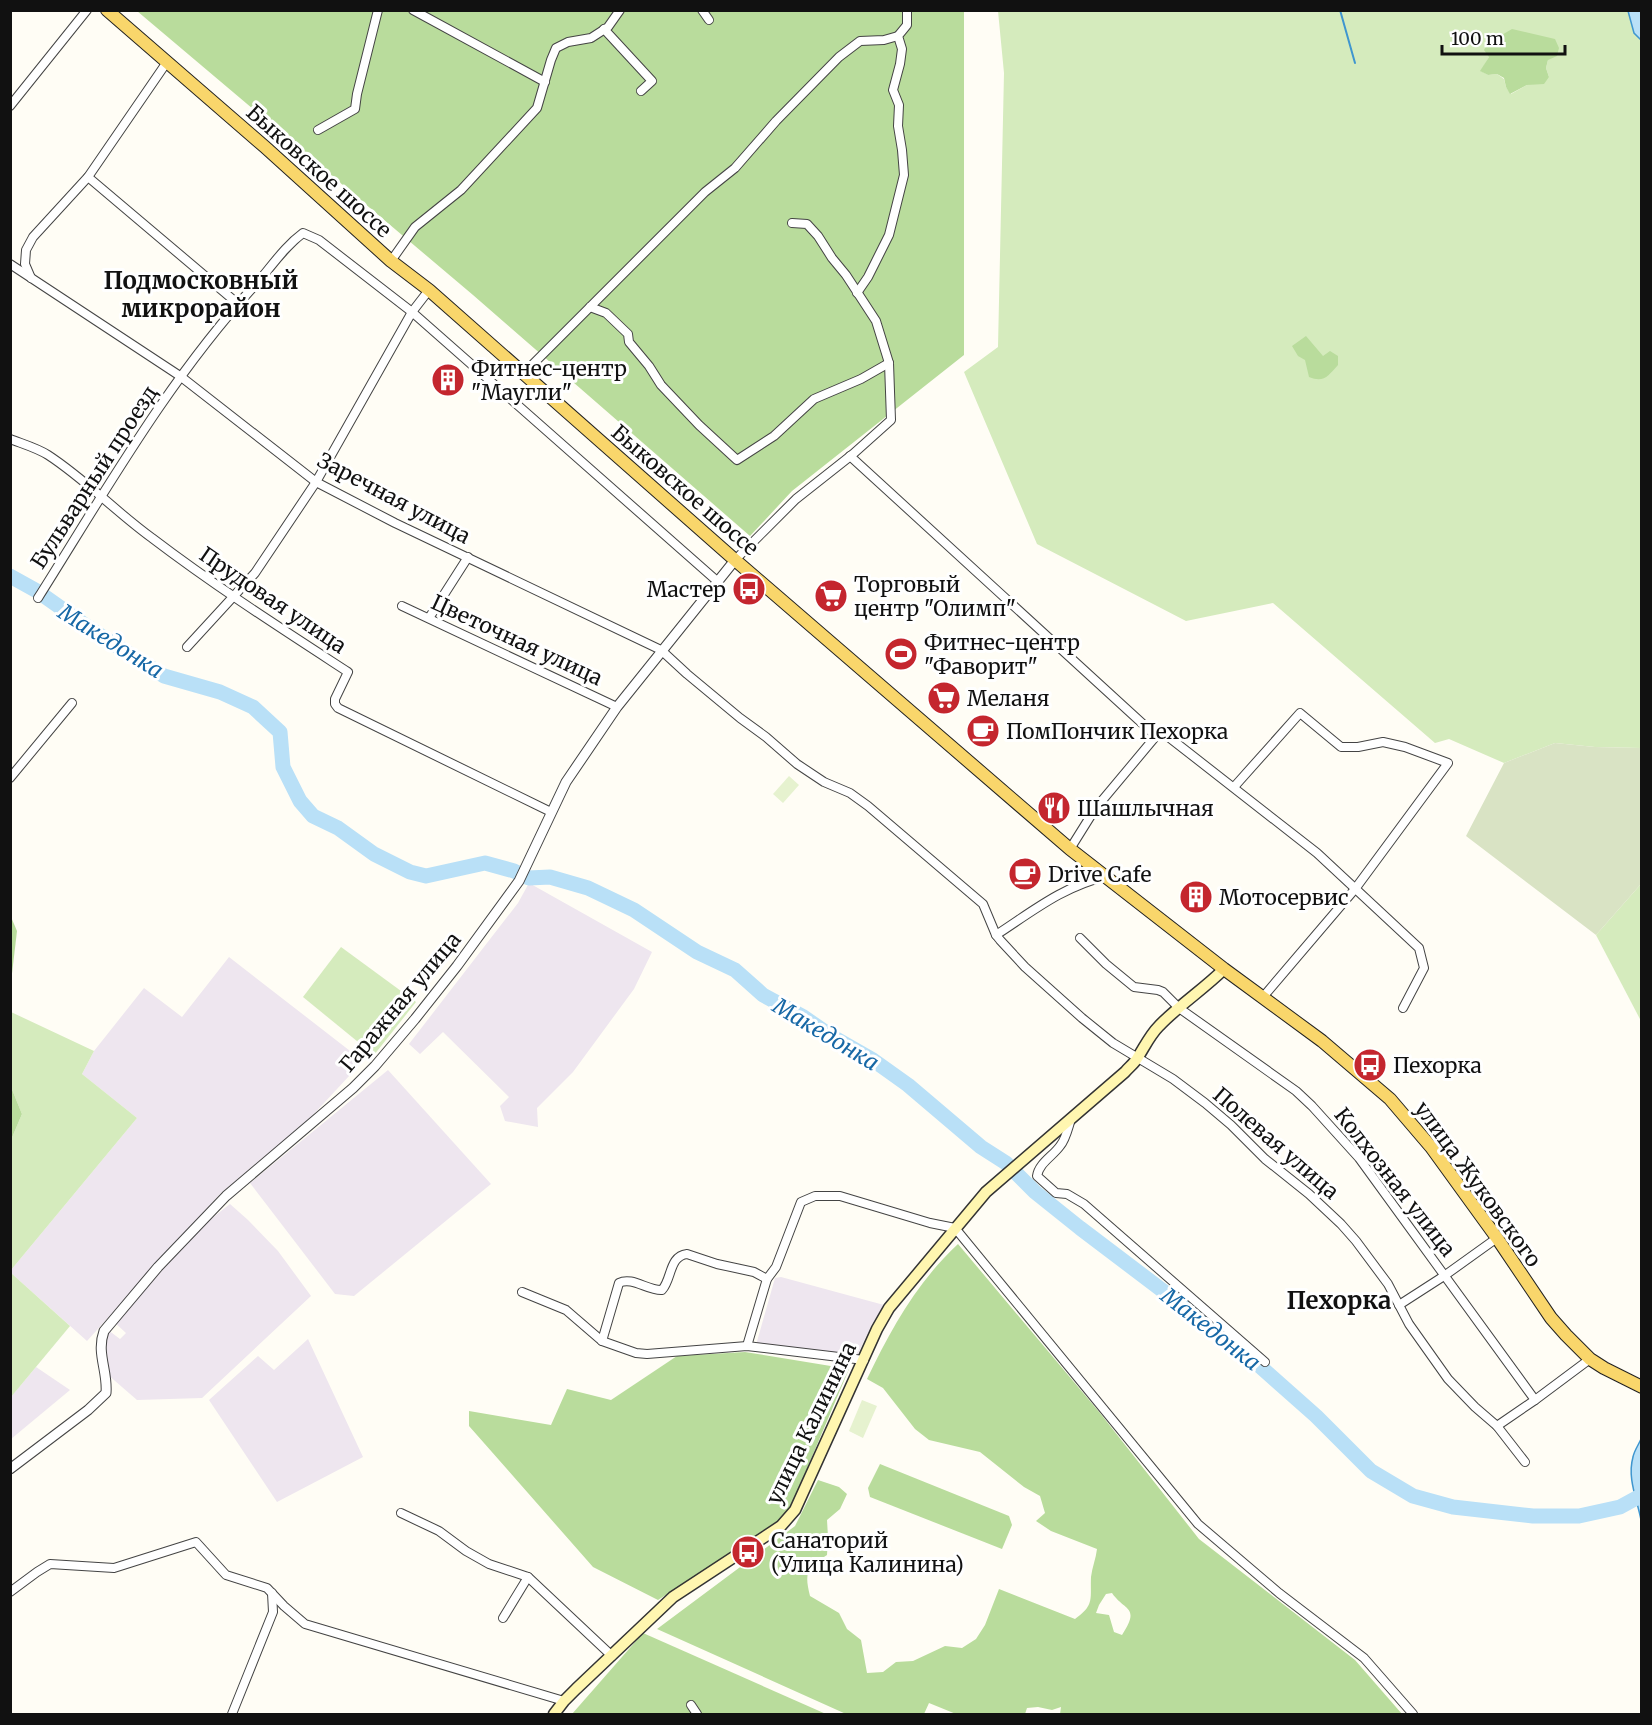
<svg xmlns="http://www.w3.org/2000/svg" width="1652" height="1725" viewBox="0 0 1652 1725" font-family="Merriweather,serif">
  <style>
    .industrial { fill: #eee6ef }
    .green { fill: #d5ebbd; fill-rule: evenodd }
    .forest { fill: #b9dc9c; fill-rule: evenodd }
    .cemetery { fill: #d9e3c4 }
    .pitch { fill: #e6f2cf }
    .water { fill: #b9e0f7; stroke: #3f96cf; stroke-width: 1.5 }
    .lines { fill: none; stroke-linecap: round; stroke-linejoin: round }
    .stream { stroke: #3f96cf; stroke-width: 2 }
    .river { stroke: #b9e0f7; stroke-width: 15 }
    .minor-casing { stroke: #444; stroke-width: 10 }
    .tertiary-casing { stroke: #444; stroke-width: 11 }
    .secondary-casing { stroke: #333; stroke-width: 13 }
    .primary-casing { stroke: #222; stroke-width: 14 }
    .minor { stroke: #fff; stroke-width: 8 }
    .tertiary { stroke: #fff; stroke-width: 9 }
    .secondary { stroke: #fff6b0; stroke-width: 10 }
    .primary { stroke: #f9d66b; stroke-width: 12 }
    .labels { text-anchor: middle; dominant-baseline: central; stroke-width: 6; stroke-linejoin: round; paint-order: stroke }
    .street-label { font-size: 21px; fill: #111; stroke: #fff }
    .poi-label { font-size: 21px; fill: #111; stroke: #fff; text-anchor: start }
    .water-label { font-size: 22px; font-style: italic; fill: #1768a6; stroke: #fff }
    .quarter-label { font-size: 24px; font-weight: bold; fill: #111; stroke: #fff }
  </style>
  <rect width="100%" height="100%" fill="#fffdf5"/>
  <g class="industrial">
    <path d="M 529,883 L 652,952 L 634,989 L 573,1072 L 537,1108 L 538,1127 L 505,1121 L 500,1106 L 509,1097 L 443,1032 L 420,1054 L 409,1044 L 518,903 Z"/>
    <path d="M 229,957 L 363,1061 L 311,1117 L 220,1194 L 87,1341 L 11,1273 L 11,1270 L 137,1118 L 82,1074 L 94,1051 L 144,988 L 182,1017 Z"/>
    <path d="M 388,1070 L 491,1184 L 354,1296 L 335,1294 L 250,1183 Z"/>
    <path d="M 230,1204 L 248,1220 L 278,1251 L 311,1296 L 202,1398 L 137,1400 L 107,1374 L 102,1341 L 108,1330 L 120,1339 L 126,1333 L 114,1322 L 207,1222 Z"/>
    <path d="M 781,1277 L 884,1305 L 872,1324 L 856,1358 L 756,1345 L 775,1278 Z"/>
    <path d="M 308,1339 L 363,1457 L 277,1502 L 209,1400 L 258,1356 L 274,1370 Z"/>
    <path d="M 36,1367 L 70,1390 L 11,1439 L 11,1397 Z"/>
  </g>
  <g class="green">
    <path d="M 998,11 L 1628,11 L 1634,33 L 1642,40 L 1641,748 L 1595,747 L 1555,743 L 1504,763 L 1449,739 L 1435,743 L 1273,603 L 1186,621 L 1037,544 L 964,372 L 998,347 L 1004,73 ZM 1489,57 L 1548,60 L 1546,68 L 1549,77 L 1527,85 L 1511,94 L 1506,87 L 1504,79 L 1497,74 L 1488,75 L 1481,71 Z"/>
    <path d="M 1641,884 L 1641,1021 L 1596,935 Z"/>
    <path d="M 341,947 L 416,1002 L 374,1055 L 303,997 Z"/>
    <path d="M 11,1012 L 94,1051 L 82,1074 L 137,1118 L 11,1270 L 11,1140 L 22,1114 L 11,1087 Z"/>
    <path d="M 11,1273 L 70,1326 L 11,1397 Z"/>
  </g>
  <g class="forest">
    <path d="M 137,11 L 964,11 L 964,355 L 792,491 L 750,536 L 473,295 Z"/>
    <path d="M 1512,29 L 1555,39 L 1559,48 L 1557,56 L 1548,60 L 1546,68 L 1549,77 L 1544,84 L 1527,85 L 1510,94 L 1506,87 L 1504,78 L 1497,74 L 1488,75 L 1480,71 L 1489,57 L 1484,50 L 1488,43 Z"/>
    <path d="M 1306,336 L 1323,356 L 1330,351 L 1338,356 L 1338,365 C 1328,376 1324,383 1309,377 L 1305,360 L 1298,356 L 1292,346 Z"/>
    <path d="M 11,917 L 17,931 L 11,982 Z"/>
    <path d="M 11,1087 L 22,1114 L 11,1140 Z"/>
    <path d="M 958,1244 L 1100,1413 L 1199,1539 L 1355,1660 L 1402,1714 L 1060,1714 L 1061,1707 L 1052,1710 L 1038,1707 L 1027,1708 L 1025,1714 L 956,1714 L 929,1703 L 924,1714 L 846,1714 L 657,1629 L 795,1526 L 818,1480 L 839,1487 L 847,1494 L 840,1509 L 827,1520 L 828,1537 L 827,1555 C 807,1568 804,1572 810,1596 L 839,1613 L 847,1629 L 861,1640 L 867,1673 L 883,1672 L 896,1662 L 913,1661 L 945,1646 L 962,1648 L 976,1639 L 985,1625 L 999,1589 L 1075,1619 C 1095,1605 1090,1599 1091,1577 C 1092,1568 1096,1558 1097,1549 L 1051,1531 L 1036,1521 L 1045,1513 L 1040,1496 L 1024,1487 L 980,1452 L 929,1440 L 915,1429 L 883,1388 L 867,1379 C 891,1329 917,1282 958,1244 ZM 1112,1593 C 1124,1611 1141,1606 1122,1635 L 1114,1632 L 1109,1615 L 1096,1613 L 1099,1605 L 1106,1594 Z"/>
    <path d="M 745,1352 L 849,1369 L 792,1504 L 780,1521 L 658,1600 L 593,1567 L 469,1426 L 469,1411 L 551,1425 L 567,1389 L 611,1400 L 677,1356 Z"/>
    <path d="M 880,1464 L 1009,1516 L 1012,1525 L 1002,1549 L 870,1497 L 868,1488 Z"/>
    <path d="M 643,1633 L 826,1714 L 572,1714 Z"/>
  </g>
  <path class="cemetery" d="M 1555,743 L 1595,747 L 1641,748 L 1641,884 L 1596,935 L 1466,836 L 1504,763 Z"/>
  <g class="pitch">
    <path d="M 789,776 L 799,785 L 783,803 L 773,794 Z"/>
    <path d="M 862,1400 L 877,1406 L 863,1438 L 849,1431 Z"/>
  </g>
  <g class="water">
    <path d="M 1628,11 L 1641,11 L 1641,40 L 1634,33 Z"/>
    <path d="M 1641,1439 L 1641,1520 C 1637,1499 1627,1478 1633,1457 C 1634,1451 1639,1444 1641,1439 Z"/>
  </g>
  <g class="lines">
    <path class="stream" d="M 1340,10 L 1355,63"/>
    <path class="river" d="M 10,576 L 37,591 L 95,632 L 164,676 L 220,692 L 253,707 L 280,732 L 283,767 L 300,801 L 313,816 L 338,828 L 374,854 L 410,872 L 426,876 L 485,863 L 514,871 L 529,878 L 550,877 L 588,888 L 634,910 L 697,952 L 735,970 L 763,995 L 802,1016 L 831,1036 L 873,1060 L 908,1085 L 981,1147 L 1006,1163 L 1035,1192 L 1080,1228 L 1245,1353 L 1316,1416 L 1371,1471 L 1413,1496 L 1453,1507 L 1533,1516 L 1579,1516 L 1620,1507 L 1642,1495"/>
    <g class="minor-casing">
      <g id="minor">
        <path d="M 413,10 L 545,82"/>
        <path d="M 702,10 L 709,20"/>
        <path d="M 604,29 L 652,81 L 641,91"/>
        <path d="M 10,106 L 87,10"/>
        <path d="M 318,130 L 355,109 L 357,94 L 378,10"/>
        <path d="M 88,177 L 237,303"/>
        <path d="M 391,261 L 415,227 L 461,190 L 537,108 L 551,60 L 556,48 L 568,42 L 591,38 L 608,27 L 620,10"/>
        <path d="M 10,264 L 180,376 L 316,482 L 395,523 L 661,650 L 687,674 L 740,718 L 766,737 L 797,764 L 824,782 L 850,793 L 868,806 L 983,904 L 996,935 L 1000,940 L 1025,967 L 1082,1018 L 1113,1043 L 1173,1079 L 1205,1103 L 1231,1125 L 1265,1159 L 1309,1194 L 1341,1224 L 1356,1241 L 1388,1284 L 1409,1324 L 1448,1379 L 1475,1407 L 1497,1426 L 1525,1462"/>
        <path d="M 31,278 L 25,264 L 26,250 L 33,237 L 88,177 L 167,62"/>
        <path d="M 857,293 L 868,277 L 889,235 L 904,175 L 902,150 L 898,126 L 899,105 L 893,90 L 900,64 L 902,49 L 898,36 L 907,25 L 907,10"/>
        <path d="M 590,307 L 606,313 L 628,334 L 629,342 L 649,366 L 661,385 L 699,425 L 737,460 L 774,436 L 814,399 L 861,379 L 889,363"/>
        <path d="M 523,374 L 705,192 L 735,168 L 776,121 L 839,57 L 860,41 L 884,40 L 898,36"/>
        <path d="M 10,439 C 23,444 37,448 48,455 C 85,479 116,512 152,538 C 215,586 282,629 348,672 L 335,699 L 335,704 L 338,708 L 551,812"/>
        <path d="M 850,456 L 1156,736"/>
        <path d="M 735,560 L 796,499 L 853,454 L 891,420 L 889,363 L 876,321 L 846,275 L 832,258 L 818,236 L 807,224 L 792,223"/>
        <path d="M 38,598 C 106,490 170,377 257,283 C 272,266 284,247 303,233 L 319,240 L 412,312 L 717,581"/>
        <path d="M 402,606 L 617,707"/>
        <path d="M 429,618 L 468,557"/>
        <path d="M 187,647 L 255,573 L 316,482 L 412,312 L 429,290"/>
        <path d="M 10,778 L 72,703"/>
        <path d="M 1234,787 L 1300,713 L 1341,747 L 1358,747 L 1383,742 L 1405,747 L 1448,763 L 1355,889 L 1263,997"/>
        <path d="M 1070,849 L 1095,809 L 1156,736 L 1160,733 L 1166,735 L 1317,853 L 1419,948 L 1424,968 L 1403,1008"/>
        <path d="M 996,935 C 1030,913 1065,885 1105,877"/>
        <path d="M 1080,938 L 1106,964 L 1134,987 L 1158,990 L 1163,992 L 1179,1008 L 1296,1091 L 1312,1106 L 1359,1158 L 1535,1400"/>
        <path d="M 1071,1119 C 1068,1128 1066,1139 1060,1146 C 1053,1156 1039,1163 1037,1176 L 1056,1193 L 1067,1194 L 1084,1204 L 1265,1362"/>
        <path d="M 522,1292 L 566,1310 L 602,1341 L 636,1353 L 647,1354 L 747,1346 L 864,1360"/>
        <path d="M 1399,1305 L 1444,1276 L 1497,1238"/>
        <path d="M 602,1341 L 619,1283 C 632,1276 648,1291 662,1290 C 672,1279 669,1256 687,1254 L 717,1264 L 754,1272 L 767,1279"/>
        <path d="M 747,1346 L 767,1279 L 776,1267 L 801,1202 L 815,1196 L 840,1196 L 930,1223 L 955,1228 L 1198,1524 L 1279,1593 L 1364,1658 L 1413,1714"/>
        <path d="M 1497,1426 L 1535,1400 L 1590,1359"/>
        <path d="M 401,1513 L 439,1531 L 466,1551 L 489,1564 L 528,1577 L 612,1656"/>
        <path d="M 10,1592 L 37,1572 L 50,1564 L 114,1568 L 196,1542 L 226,1575 L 267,1588 L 284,1606 L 305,1624 L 564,1701"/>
        <path d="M 503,1618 L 528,1577"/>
        <path d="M 691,1705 L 697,1714"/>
        <path d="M 232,1714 L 273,1612 L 272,1593"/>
      </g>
    </g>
    <g class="tertiary-casing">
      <path id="tertiary" d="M 10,1469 L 88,1410 L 106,1393 C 108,1371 96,1353 104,1331 L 158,1267 L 226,1196 L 353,1088 L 375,1066 L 415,1019 L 457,966 L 519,881 L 566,782 L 617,707 L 735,560"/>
    </g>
    <g class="secondary-casing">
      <path id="secondary" d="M 554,1714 L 564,1701 L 576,1689 L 673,1597 L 781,1526 L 795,1510 L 877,1329 L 889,1308 L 986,1192 L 1125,1072 C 1129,1067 1135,1063 1138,1057 C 1145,1046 1150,1035 1159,1026 C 1179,1005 1204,989 1224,969"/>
    </g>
    <g class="primary-casing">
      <path id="primary" d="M 107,10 L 265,147 L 391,261 L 429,290 L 735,560 L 1070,849 L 1224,969 L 1322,1041 L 1390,1099 L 1431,1147 L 1497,1238 L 1551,1318 L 1566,1335 L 1590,1359 L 1604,1368 L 1642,1387"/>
    </g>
    <use href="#minor" class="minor"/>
    <use href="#tertiary" class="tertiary"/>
    <use href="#secondary" class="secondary"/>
    <use href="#primary" class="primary"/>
  </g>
  <defs>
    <g id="building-disc" transform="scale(1.725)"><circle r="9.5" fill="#c4262e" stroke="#fff"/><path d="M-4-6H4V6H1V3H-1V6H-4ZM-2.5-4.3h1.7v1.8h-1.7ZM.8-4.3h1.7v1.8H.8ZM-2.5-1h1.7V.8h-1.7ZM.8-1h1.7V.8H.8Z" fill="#fff"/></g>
    <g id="bus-disc" transform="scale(1.725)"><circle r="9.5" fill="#c4262e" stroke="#fff"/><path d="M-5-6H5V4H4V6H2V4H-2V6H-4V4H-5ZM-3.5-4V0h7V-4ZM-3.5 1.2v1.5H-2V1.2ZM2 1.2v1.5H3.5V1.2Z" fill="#fff"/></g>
    <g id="supermarket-disc" transform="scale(1.725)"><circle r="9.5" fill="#c4262e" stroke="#fff"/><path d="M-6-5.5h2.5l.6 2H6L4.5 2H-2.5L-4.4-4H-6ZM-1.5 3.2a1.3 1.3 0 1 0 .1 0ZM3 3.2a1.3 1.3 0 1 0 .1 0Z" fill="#fff"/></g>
    <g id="stadium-disc" transform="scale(1.725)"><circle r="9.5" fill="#c4262e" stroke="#fff"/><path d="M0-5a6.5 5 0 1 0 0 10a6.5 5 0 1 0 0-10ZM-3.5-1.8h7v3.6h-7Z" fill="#fff"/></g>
    <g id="cafe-disc" transform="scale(1.725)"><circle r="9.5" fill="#c4262e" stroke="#fff"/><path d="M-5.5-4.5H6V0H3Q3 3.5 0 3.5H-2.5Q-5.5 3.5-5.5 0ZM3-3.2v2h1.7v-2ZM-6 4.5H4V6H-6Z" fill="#fff"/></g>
    <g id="restaurant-disc" transform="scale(1.725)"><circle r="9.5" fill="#c4262e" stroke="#fff"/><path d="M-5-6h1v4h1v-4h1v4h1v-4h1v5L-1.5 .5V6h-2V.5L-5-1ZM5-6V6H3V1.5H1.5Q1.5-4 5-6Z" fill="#fff"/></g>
  </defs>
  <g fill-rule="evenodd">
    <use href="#building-disc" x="448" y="380"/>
    <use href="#bus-disc" x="749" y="589"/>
    <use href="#supermarket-disc" x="831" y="596"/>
    <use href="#stadium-disc" x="901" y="654"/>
    <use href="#supermarket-disc" x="944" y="698"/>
    <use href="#cafe-disc" x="983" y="731"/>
    <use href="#restaurant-disc" x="1054" y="808"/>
    <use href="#cafe-disc" x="1025" y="874"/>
    <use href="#building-disc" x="1196" y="897"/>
    <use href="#bus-disc" x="1370" y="1065"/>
    <use href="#bus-disc" x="748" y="1552"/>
  </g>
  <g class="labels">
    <g class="street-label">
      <text transform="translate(319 171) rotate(42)">Быковское шоссе</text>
      <text transform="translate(94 477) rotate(-57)">Бульварный проезд</text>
      <text transform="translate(685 490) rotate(41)">Быковское шоссе</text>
      <text transform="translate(394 498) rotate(28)">Заречная улица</text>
      <text transform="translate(273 600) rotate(34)">Прудовая улица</text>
      <text transform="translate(517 640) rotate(25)">Цветочная улица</text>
      <text transform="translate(400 1002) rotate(-50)">Гаражная улица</text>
      <text transform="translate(1276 1143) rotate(41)">Полевая улица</text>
      <text transform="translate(1395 1182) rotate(52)">Колхозная улица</text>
      <text transform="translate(1478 1184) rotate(54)">улица Жуковского</text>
      <text transform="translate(811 1423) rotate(-64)">улица Калинина</text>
    </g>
    <g class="poi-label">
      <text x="471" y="368">Фитнес-центр<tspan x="471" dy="24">"Маугли"</tspan></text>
      <text x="854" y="584">Торговый<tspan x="854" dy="24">центр "Олимп"</tspan></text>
      <text x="726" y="589" text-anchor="end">Мастер</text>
      <text x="924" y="642">Фитнес-центр<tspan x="924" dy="24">"Фаворит"</tspan></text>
      <text x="967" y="698">Меланя</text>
      <text x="1006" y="731">ПомПончик Пехорка</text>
      <text x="1077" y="808">Шашлычная</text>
      <text x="1048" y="874">Drive Cafe</text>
      <text x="1219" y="897">Мотосервис</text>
      <text x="1393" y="1065">Пехорка</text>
      <text x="771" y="1540">Санаторий<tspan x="771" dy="24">(Улица Калинина)</tspan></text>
    </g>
    <g class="water-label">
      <text transform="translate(111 641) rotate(32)">Македонка</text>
      <text transform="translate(826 1034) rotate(31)">Македонка</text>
      <text transform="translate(1211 1329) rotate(38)">Македонка</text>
    </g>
    <g class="quarter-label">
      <text x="201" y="280">Подмосковный<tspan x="201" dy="28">микрорайон</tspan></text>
      <text x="1339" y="1300">Пехорка</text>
    </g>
  </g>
  <rect width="1652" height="1725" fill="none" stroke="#111111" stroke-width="24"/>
  <path d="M1442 45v9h123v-9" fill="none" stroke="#111111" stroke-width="3"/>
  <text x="1451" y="45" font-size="18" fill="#111111" stroke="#ffffff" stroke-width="4.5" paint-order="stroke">100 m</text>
</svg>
